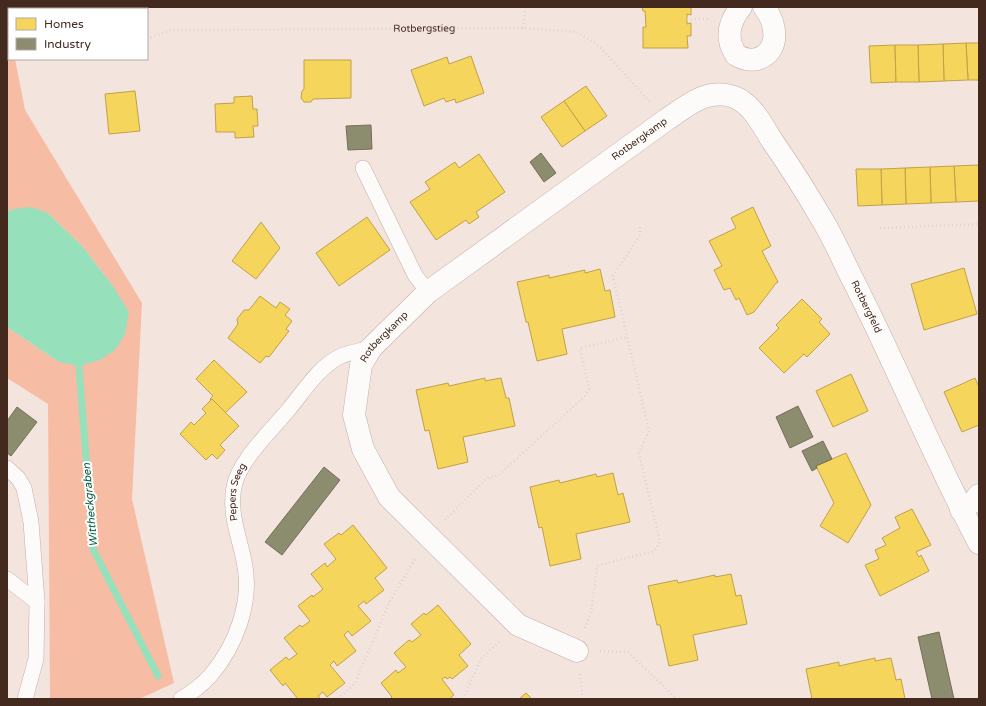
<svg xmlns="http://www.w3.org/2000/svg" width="986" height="706" viewBox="0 0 986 706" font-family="'Varela Round',sans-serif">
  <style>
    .forest { fill: #f7bca4 }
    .water { fill: #96e0bc }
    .homes { fill: #f6d55c; stroke: #c0a149 }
    .industry { fill: #8c8c6e; stroke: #766e56 }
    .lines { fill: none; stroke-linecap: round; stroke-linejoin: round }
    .stream { stroke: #96e0bc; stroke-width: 7 }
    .service-casing { stroke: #c2afa8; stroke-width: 16 }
    .minor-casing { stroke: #c2afa8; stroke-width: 23 }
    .path { stroke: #dad5d2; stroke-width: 2.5; stroke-dasharray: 1 3; stroke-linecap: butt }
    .service { stroke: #fdfbfa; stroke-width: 15 }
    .minor { stroke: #fdfbfa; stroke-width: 22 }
    .labels { text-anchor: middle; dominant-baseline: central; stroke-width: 4; stroke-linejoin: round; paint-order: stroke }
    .street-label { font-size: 10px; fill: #43291e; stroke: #fff }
    .water-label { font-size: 11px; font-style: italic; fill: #006042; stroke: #fff }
  </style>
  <rect width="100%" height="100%" fill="#f4e4de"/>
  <path class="forest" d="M 7,21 L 9,31 L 9,59 L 15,59 L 25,110 L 142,303 L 132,499 L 174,683 L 139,699 L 50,699 L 48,404 L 7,378 L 7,327 L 59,362 L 113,286 L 82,246 L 48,213 L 14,209 L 7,211 Z"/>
  <path class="water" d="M 31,207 L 48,213 L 82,246 L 113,286 L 129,312 L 125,334 L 116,349 L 100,360 L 79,366 L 59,362 L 7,327 L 7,211 L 14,209 Z"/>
  <g class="homes">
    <path d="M 642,7 L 691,7 L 691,15 L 687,14 L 687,24 L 691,23 L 691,36 L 687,36 L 688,48 L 643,48 L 643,27 L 646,27 L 645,11 L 643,11 Z"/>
    <path d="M 966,43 L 979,43 L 979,80 L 968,80 Z"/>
    <path d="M 966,43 L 968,80 L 944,81 L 943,44 Z"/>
    <path d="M 943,44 L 944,81 L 919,82 L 918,45 Z"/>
    <path d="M 895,45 L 896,82 L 871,83 L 869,46 Z"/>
    <path d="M 895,45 L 918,45 L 919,82 L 896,82 Z"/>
    <path d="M 471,56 L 484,93 L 456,103 L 455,99 L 446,102 L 444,98 L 424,106 L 411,70 L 447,57 L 449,64 Z"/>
    <path d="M 304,60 L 351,60 L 351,98 L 313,99 L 311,102 L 304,102 L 301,98 L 302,91 L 304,89 Z"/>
    <path d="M 586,86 L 607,116 L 585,131 L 564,101 Z"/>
    <path d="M 135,91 L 140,131 L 109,134 L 105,94 Z"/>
    <path d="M 252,96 L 253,109 L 257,109 L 258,126 L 253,126 L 254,137 L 235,138 L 235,132 L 216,132 L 215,104 L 234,103 L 234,97 Z"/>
    <path d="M 564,101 L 585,131 L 562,147 L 541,117 Z"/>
    <path d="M 479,154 L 505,192 L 476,212 L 479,217 L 469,224 L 466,220 L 436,240 L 410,202 L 430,189 L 425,182 L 455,162 L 459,168 Z"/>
    <path d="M 979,165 L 979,201 L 956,202 L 954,166 Z"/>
    <path d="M 954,166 L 956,202 L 931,203 L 930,167 Z"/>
    <path d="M 930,167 L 931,203 L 906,204 L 905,168 Z"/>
    <path d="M 905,168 L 906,204 L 882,205 L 881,169 Z"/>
    <path d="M 856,169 L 881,169 L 882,205 L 858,206 Z"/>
    <path d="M 753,207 L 771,246 L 762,251 L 778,282 L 774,285 L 774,286 L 754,312 L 747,315 L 739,298 L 736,300 L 730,288 L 724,290 L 714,270 L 722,266 L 709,241 L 736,228 L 731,218 Z"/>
    <path d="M 367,217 L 390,250 L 339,286 L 316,253 Z"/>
    <path d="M 261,222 L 280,248 L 256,279 L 232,261 Z"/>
    <path d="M 964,268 L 977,314 L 924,330 L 911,284 Z"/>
    <path d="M 600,269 L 605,291 L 610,290 L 615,317 L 562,329 L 567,354 L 537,361 L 528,322 L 526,322 L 517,282 L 549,275 L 549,278 L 585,270 L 585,273 Z"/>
    <path d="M 260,296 L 276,308 L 280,302 L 290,309 L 285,315 L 292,321 L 286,329 L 289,331 L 269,357 L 266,356 L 260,363 L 228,338 L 238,324 L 237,319 L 244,310 L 249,310 Z"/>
    <path d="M 802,299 L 822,319 L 819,322 L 830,334 L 807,357 L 804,354 L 784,373 L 759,348 L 779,328 L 776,325 Z"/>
    <path d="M 214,360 L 247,392 L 225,413 L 210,399 L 213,396 L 196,379 Z"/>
    <path d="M 851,374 L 868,411 L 833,427 L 816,391 Z"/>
    <path d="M 485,378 L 485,381 L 501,378 L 506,398 L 509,398 L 515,426 L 463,437 L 468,462 L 438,469 L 429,430 L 425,431 L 416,390 L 448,383 L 449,386 Z"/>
    <path d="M 975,378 L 979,387 L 979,425 L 962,432 L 944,392 Z"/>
    <path d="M 212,399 L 239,426 L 220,445 L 225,450 L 217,459 L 212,454 L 206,460 L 180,434 L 191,422 L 194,425 L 206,413 L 202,409 Z"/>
    <path d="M 846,453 L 871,505 L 848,543 L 820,526 L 834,503 L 816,466 Z"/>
    <path d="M 613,473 L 618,495 L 623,493 L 630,522 L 576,534 L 581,559 L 550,566 L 542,527 L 539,528 L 530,487 L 559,480 L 560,483 L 596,474 L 597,477 Z"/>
    <path d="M 912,509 L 931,545 L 916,552 L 919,557 L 921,555 L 929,571 L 880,596 L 865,565 L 879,559 L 875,550 L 886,545 L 882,538 L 900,528 L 895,517 Z"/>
    <path d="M 353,525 L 387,568 L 375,578 L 384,590 L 366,604 L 364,601 L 358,606 L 371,621 L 352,636 L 348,631 L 344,635 L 356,651 L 337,666 L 334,661 L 330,665 L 345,683 L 327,697 L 323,692 L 318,696 L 321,699 L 298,699 L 285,683 L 283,686 L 270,670 L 286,657 L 289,660 L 297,654 L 284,638 L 300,625 L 302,627 L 310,621 L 298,606 L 312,595 L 313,597 L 323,589 L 311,574 L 325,563 L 327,567 L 336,559 L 324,544 L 339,533 L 341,535 Z"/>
    <path d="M 731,574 L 736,596 L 741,595 L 747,624 L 693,635 L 698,660 L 669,666 L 660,625 L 657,625 L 648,586 L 677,580 L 678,583 L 715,575 L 715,577 Z"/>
    <path d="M 438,605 L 471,644 L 459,655 L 468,666 L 452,679 L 450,677 L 447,679 L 445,677 L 442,679 L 454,695 L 449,699 L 390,699 L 392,697 L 381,683 L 396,670 L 398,673 L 406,667 L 394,653 L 409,640 L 412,642 L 421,635 L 411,624 L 424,613 L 426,615 Z"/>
    <path d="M 875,658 L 875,661 L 891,658 L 896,680 L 901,679 L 905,699 L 812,699 L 806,669 L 839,662 L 839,666 Z"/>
    <path d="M 526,693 L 532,699 L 519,699 Z"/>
  </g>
  <g class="industry">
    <path d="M 371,125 L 372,149 L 348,150 L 346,126 Z"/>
    <path d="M 541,153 L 556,173 L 544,182 L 530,162 Z"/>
    <path d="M 798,406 L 813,437 L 790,448 L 776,417 Z"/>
    <path d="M 17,407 L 37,422 L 11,456 L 7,453 L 7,421 Z"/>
    <path d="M 823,441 L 832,459 L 816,466 L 817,468 L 812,471 L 802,451 Z"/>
    <path d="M 324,467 L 340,480 L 282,555 L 265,542 Z"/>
    <path d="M 939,632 L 954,699 L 932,699 L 918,637 Z"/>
  </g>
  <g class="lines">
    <path class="stream" d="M 79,366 L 93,549 L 158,676"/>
    <g class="service-casing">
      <g id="service">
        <path d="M 363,168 L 415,275 L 428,292"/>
        <path d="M 7,468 L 18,478 L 24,488 L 31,522 L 37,602"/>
        <path d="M 7,579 L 37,602 L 36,659 L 25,699"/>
        <path id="s2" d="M 181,699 C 191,693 202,685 210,676 C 236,646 253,601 244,561 C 239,536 229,513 234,487 C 239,460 272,430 289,409 C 304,391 318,368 339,357 C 349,352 361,351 371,348"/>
      </g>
    </g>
    <g class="minor-casing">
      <g id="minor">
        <path d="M 125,7 L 126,9"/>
        <path d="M 741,7 C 729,22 725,38 736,55 C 743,59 749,61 757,59 C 781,52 777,23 764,7"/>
        <path d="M 961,510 L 974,501 L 979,495"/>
        <path id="s3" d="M 577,651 L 518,625 L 389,497 L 363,449 L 354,415 L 361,365 L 371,348 L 428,292 L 666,120 C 687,106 708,87 734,97 C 753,104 763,127 773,142 C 791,168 808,195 823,221 C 835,241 844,263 855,284 C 898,369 934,458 979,543"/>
      </g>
    </g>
    <g class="path">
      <path d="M 687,19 L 709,19"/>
      <path d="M 523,28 L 525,7"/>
      <path id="s1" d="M 147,39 L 170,30 L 523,28 L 577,32 L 598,45 L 650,102"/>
      <path d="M 880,228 L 979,224"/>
      <path d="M 445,520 L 487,478 L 499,475 L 585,396 L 589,389 L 580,348 L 627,337"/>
      <path d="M 585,628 L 591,613 L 597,566 L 654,551 L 660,542 L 639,453 L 649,431 L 613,276 L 640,235 L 640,227"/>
      <path d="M 600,651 L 628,652 L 677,699"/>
      <path d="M 580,674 L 583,699"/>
      <path d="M 338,699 L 355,683 L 389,603 L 416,557"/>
      <path d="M 463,699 L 481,659 L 501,640"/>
    </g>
    <use href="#service" class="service"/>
    <use href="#minor" class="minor"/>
  </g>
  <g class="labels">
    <g class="street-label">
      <text stroke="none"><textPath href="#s1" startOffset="279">Rotbergstieg</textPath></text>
      <text stroke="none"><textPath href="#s3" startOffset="747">Rotbergkamp</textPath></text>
      <text stroke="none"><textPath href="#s3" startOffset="1105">Rotbergfeld</textPath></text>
      <text stroke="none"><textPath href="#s3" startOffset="423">Rotbergkamp</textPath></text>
      <text stroke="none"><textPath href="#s2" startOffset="232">Pepers Seeg</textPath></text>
    </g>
    <g class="water-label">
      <text transform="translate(90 505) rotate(-95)">Wittheckgraben</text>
    </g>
  </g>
  <rect width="986" height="706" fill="none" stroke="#43291e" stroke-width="16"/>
  <rect x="8" y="8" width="140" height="52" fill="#ffffff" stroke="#b4a9a5"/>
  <rect x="16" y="18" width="20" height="12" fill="#f6d55c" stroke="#b4a9a5"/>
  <text x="44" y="28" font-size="12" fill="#43291e">Homes</text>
  <rect x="16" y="38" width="20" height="12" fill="#8c8c6e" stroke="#b4a9a5"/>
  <text x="44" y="48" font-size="12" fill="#43291e">Industry</text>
</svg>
